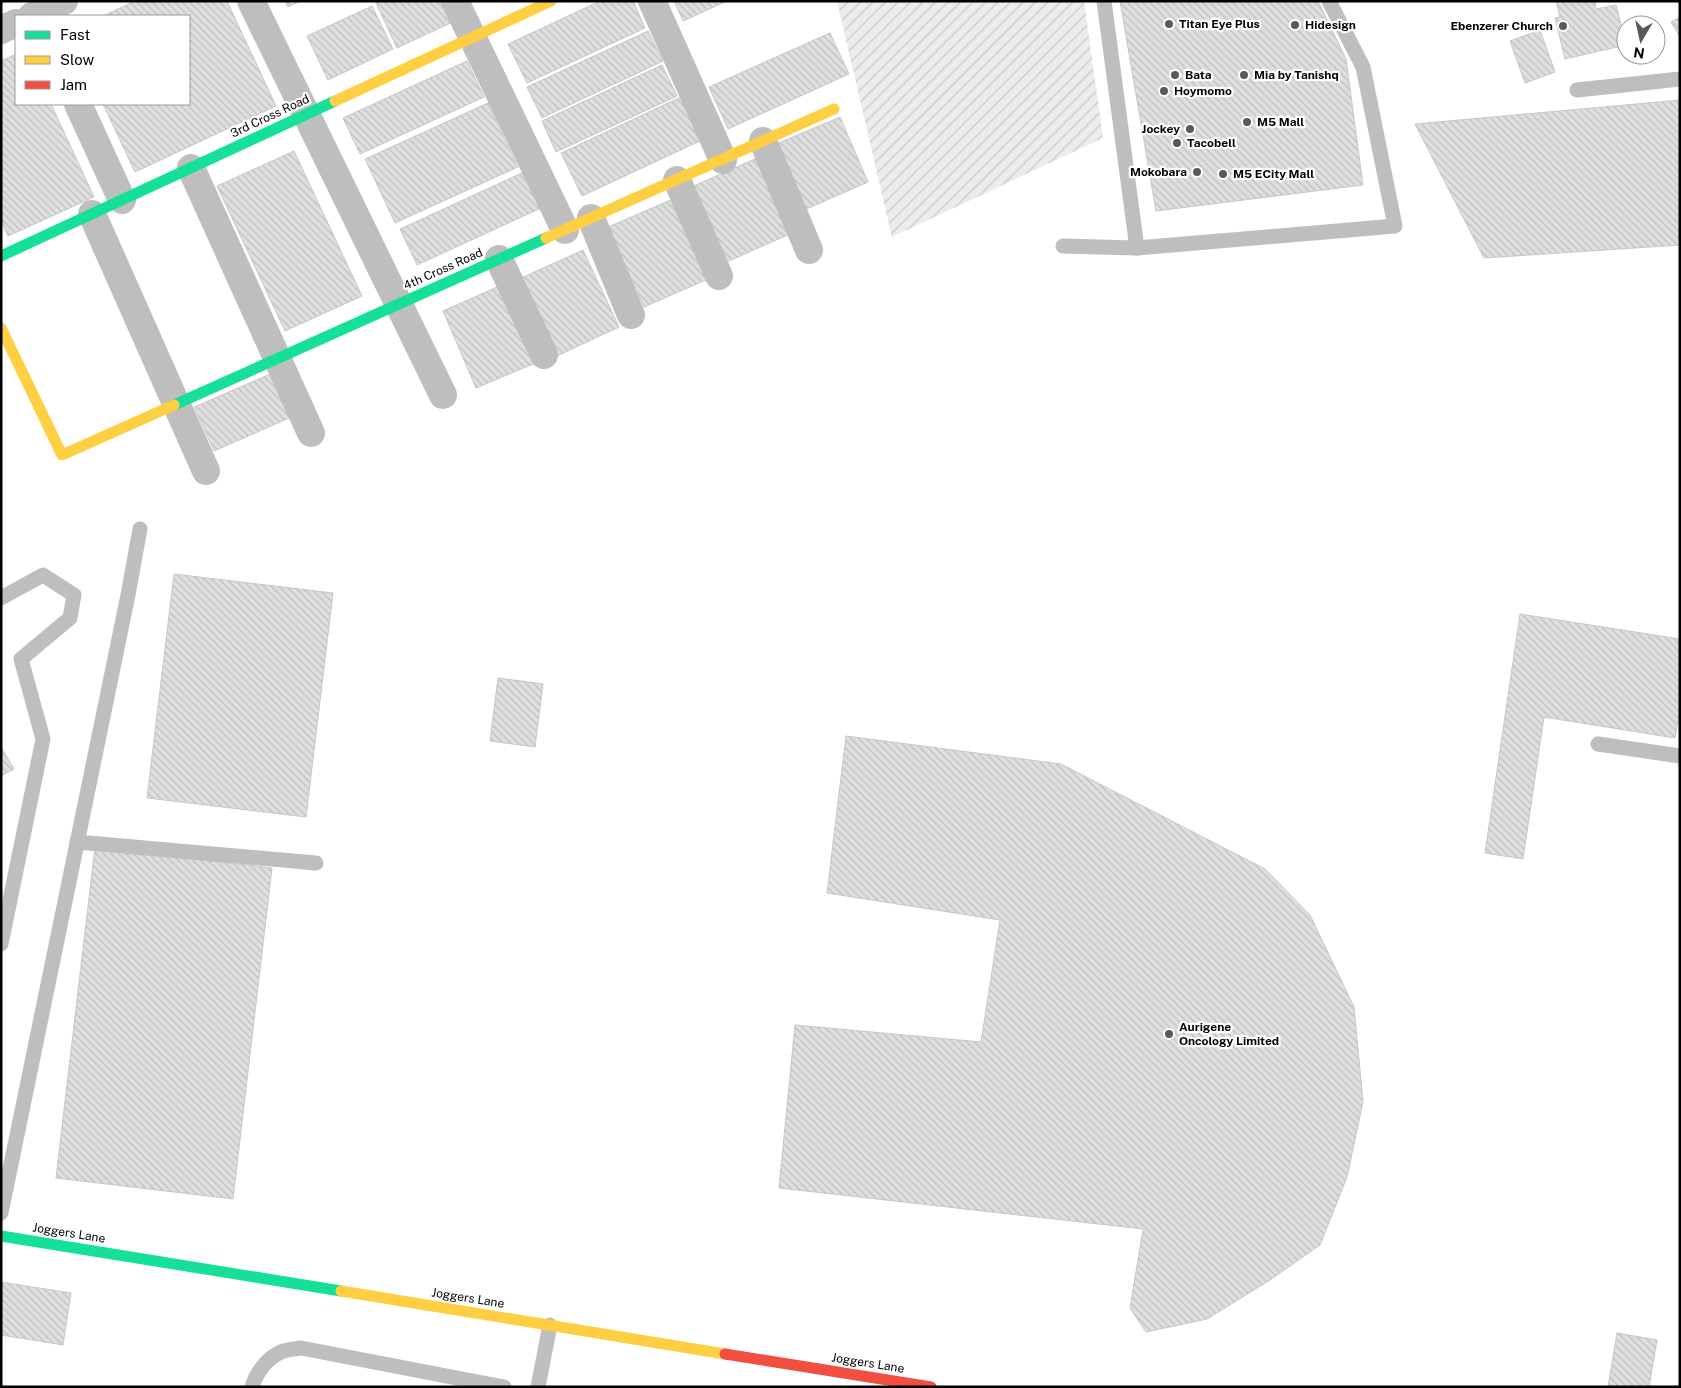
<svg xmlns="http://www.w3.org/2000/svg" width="1681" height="1388" viewBox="0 0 1681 1388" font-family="'Public Sans',sans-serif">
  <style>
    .garden { fill: url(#garden-furrows) }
    .building { fill: url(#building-back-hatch); stroke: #c7c7c7 }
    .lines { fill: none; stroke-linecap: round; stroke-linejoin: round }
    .lane { stroke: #bebebe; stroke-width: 15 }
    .street { stroke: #bebebe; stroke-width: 28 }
    .fast { stroke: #16e098; stroke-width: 11 }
    .slow { stroke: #ffcf43; stroke-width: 11 }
    .jam { stroke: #f24e42; stroke-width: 11 }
    .poi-dot { fill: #595959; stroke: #fff; stroke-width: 2 }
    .labels { text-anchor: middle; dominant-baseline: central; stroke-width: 4.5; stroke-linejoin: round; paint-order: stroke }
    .poi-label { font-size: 12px; font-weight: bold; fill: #000; stroke: #fff; text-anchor: start }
    .street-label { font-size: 12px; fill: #000; stroke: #fff }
  </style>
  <defs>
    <pattern id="garden-furrows" width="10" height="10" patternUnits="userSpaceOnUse" patternTransform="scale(1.25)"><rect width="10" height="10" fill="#ececec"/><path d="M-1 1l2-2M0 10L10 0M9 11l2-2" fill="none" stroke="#c9c9c9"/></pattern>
    <pattern id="building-back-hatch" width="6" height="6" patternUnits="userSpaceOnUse" patternTransform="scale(1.25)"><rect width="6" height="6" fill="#dfdfdf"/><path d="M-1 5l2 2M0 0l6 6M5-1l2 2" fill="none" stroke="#bebebe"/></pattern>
  </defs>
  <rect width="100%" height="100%" fill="#fff"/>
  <path class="garden" d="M 837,1 L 1084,1 L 1103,138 L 892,237 Z"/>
  <g class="building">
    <path d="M 135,1 L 227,1 L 276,106 L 135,172 L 103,104 L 189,104 L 189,16 L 103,16 Z"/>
    <path d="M 285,1 L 300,1 L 288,7 Z"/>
    <path d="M 375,1 L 450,1 L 459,19 L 397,48 Z"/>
    <path d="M 600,1 L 633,1 L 645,28 L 527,83 L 508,44 Z"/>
    <path d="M 674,1 L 727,1 L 683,21 Z"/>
    <path d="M 1120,1 L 1318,1 L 1346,59 L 1363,185 L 1156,211 Z"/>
    <path d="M 1556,1 L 1595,1 L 1596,9 L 1616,5 L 1626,45 L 1565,59 L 1555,18 L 1560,17 Z"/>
    <path d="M 372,6 L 393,49 L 328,80 L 307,36 Z"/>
    <path d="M 1680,17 L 1680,37 L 1671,22 Z"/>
    <path d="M 1540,30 L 1555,72 L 1525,83 L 1510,41 Z"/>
    <path d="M 648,31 L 663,61 L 542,118 L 527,87 Z"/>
    <path d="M 830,33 L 849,74 L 728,129 L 709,87 Z"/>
    <path d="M 16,54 L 16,104 L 51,104 L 94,197 L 8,236 L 1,221 L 1,61 Z"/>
    <path d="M 467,61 L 484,97 L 360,154 L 343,118 Z"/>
    <path d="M 662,65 L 677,96 L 556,152 L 542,121 Z"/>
    <path d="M 681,97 L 702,140 L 582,196 L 561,153 Z"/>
    <path d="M 1680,100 L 1680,245 L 1484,258 L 1415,124 Z"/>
    <path d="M 488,103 L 518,167 L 395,223 L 365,159 Z"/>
    <path d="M 840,117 L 868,182 L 802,211 L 774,145 Z"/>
    <path d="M 294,151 L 362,296 L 285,331 L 217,186 Z"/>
    <path d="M 757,158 L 790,234 L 722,264 L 689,188 Z"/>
    <path d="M 524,172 L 541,208 L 417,265 L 400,229 Z"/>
    <path d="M 673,199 L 708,279 L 644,307 L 608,227 Z"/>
    <path d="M 583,250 L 619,327 L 557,356 L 521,278 Z"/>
    <path d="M 504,284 L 538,362 L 476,388 L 443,311 Z"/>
    <path d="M 275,372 L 294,416 L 214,451 L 194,407 Z"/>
    <path d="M 174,574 L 333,593 L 306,817 L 147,798 Z"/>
    <path d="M 1520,614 L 1680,639 L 1680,709 L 1675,738 L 1544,717 L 1523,859 L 1485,853 Z"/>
    <path d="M 498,678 L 543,684 L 535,747 L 490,741 Z"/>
    <path d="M 846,736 L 1061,764 L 1265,869 L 1310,915 L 1354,1007 L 1363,1102 L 1347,1177 L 1320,1245 L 1270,1280 L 1207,1319 L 1146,1332 L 1130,1308 L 1143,1229 L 779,1188 L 795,1025 L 981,1042 L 1000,920 L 827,893 Z"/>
    <path d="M 1,747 L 14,769 L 1,776 Z"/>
    <path d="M 95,847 L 272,868 L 233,1199 L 56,1178 Z"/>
    <path d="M 1,1282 L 71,1293 L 63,1345 L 1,1335 Z"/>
    <path d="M 1617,1333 L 1657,1340 L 1649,1387 L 1608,1387 Z"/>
  </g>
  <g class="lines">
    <g class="lane">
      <path d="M 1104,1 L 1137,248 L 1395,226 L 1363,67 L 1329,1"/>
      <path d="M 1577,90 L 1680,79"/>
      <path d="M 1063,246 L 1137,248"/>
      <path d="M 1,598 L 43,575 L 74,595 L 70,618 L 21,659 L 43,739 L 1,944"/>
      <path d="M 1598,744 L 1680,756"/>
      <path d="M 77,842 L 316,863"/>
      <path d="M 1,1213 L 128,595 L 140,529"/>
      <path d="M 252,1387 C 256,1373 267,1358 281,1352 C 287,1349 295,1349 301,1348 L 504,1387"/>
      <path d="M 538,1387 L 550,1325"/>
    </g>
    <g class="street">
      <path d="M 251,1 L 443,395"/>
      <path d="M 455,1 L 565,230"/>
      <path d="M 652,1 L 723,160"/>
      <path d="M 32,16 L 64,1"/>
      <path d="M 1,30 L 16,23"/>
      <path d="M 78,104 L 122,200"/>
      <path d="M 763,141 L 809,250"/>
      <path d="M 191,168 L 311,433"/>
      <path d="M 677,180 L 719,276"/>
      <path d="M 92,214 L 206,471"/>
      <path d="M 591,218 L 631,315"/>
      <path d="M 499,259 L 544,355"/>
    </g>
    <g class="fast">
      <path d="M 1,256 L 335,101"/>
      <path d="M 174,405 L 546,238"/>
      <path d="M 1,1236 L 341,1291"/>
    </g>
    <g class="slow">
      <path d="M 335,101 L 551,1"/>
      <path d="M 546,238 L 834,109"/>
      <path d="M 1,328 L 62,455 L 174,405"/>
      <path d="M 341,1291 L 725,1354"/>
    </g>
    <path class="jam" d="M 725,1354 L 931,1387"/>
  </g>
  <g class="poi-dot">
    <circle cx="1169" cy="24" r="5"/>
    <circle cx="1295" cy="25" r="5"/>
    <circle cx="1563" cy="26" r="5"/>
    <circle cx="1175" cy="75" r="5"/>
    <circle cx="1244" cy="75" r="5"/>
    <circle cx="1164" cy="91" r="5"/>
    <circle cx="1247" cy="122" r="5"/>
    <circle cx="1190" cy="129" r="5"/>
    <circle cx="1177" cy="143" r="5"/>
    <circle cx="1197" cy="172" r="5"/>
    <circle cx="1223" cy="174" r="5"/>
    <circle cx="1169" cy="1034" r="5"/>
  </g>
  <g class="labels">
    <g class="poi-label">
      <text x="1179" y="24">Titan Eye Plus</text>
      <text x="1305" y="25">Hidesign</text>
      <text x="1553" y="26" text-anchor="end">Ebenzerer Church</text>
      <text x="1185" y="75">Bata</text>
      <text x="1254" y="75">Mia by Tanishq</text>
      <text x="1174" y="91">Hoymomo</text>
      <text x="1257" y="122">M5 Mall</text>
      <text x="1180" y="129" text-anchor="end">Jockey</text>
      <text x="1187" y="143">Tacobell</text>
      <text x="1187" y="172" text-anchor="end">Mokobara</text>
      <text x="1233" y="174">M5 ECity Mall</text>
      <text x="1179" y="1027">Aurigene<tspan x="1179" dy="14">Oncology Limited</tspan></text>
    </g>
    <g class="street-label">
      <text transform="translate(270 116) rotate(-25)">3rd Cross Road</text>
      <text transform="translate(443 269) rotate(-24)">4th Cross Road</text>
      <text transform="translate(69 1233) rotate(9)">Joggers Lane</text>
      <text transform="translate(468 1298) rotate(9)">Joggers Lane</text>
      <text transform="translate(868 1363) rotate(9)">Joggers Lane</text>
    </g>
  </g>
  <rect width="1681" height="1388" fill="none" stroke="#000000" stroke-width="5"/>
  <rect x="15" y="15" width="175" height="90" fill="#ffffff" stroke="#999999"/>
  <rect x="25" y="31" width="25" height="8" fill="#16e098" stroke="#999999"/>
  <text x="60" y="40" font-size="15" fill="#000000">Fast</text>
  <rect x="25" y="56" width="25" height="8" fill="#ffcf43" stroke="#999999"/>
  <text x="60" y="65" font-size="15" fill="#000000">Slow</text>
  <rect x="25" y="81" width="25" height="8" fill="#f24e42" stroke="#999999"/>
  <text x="60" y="90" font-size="15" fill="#000000">Jam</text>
  <g transform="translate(1641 40) rotate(189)"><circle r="24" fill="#ffffff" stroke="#999999"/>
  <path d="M0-4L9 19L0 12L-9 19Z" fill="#595959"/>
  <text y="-8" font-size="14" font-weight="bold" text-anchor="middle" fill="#000000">N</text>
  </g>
</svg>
